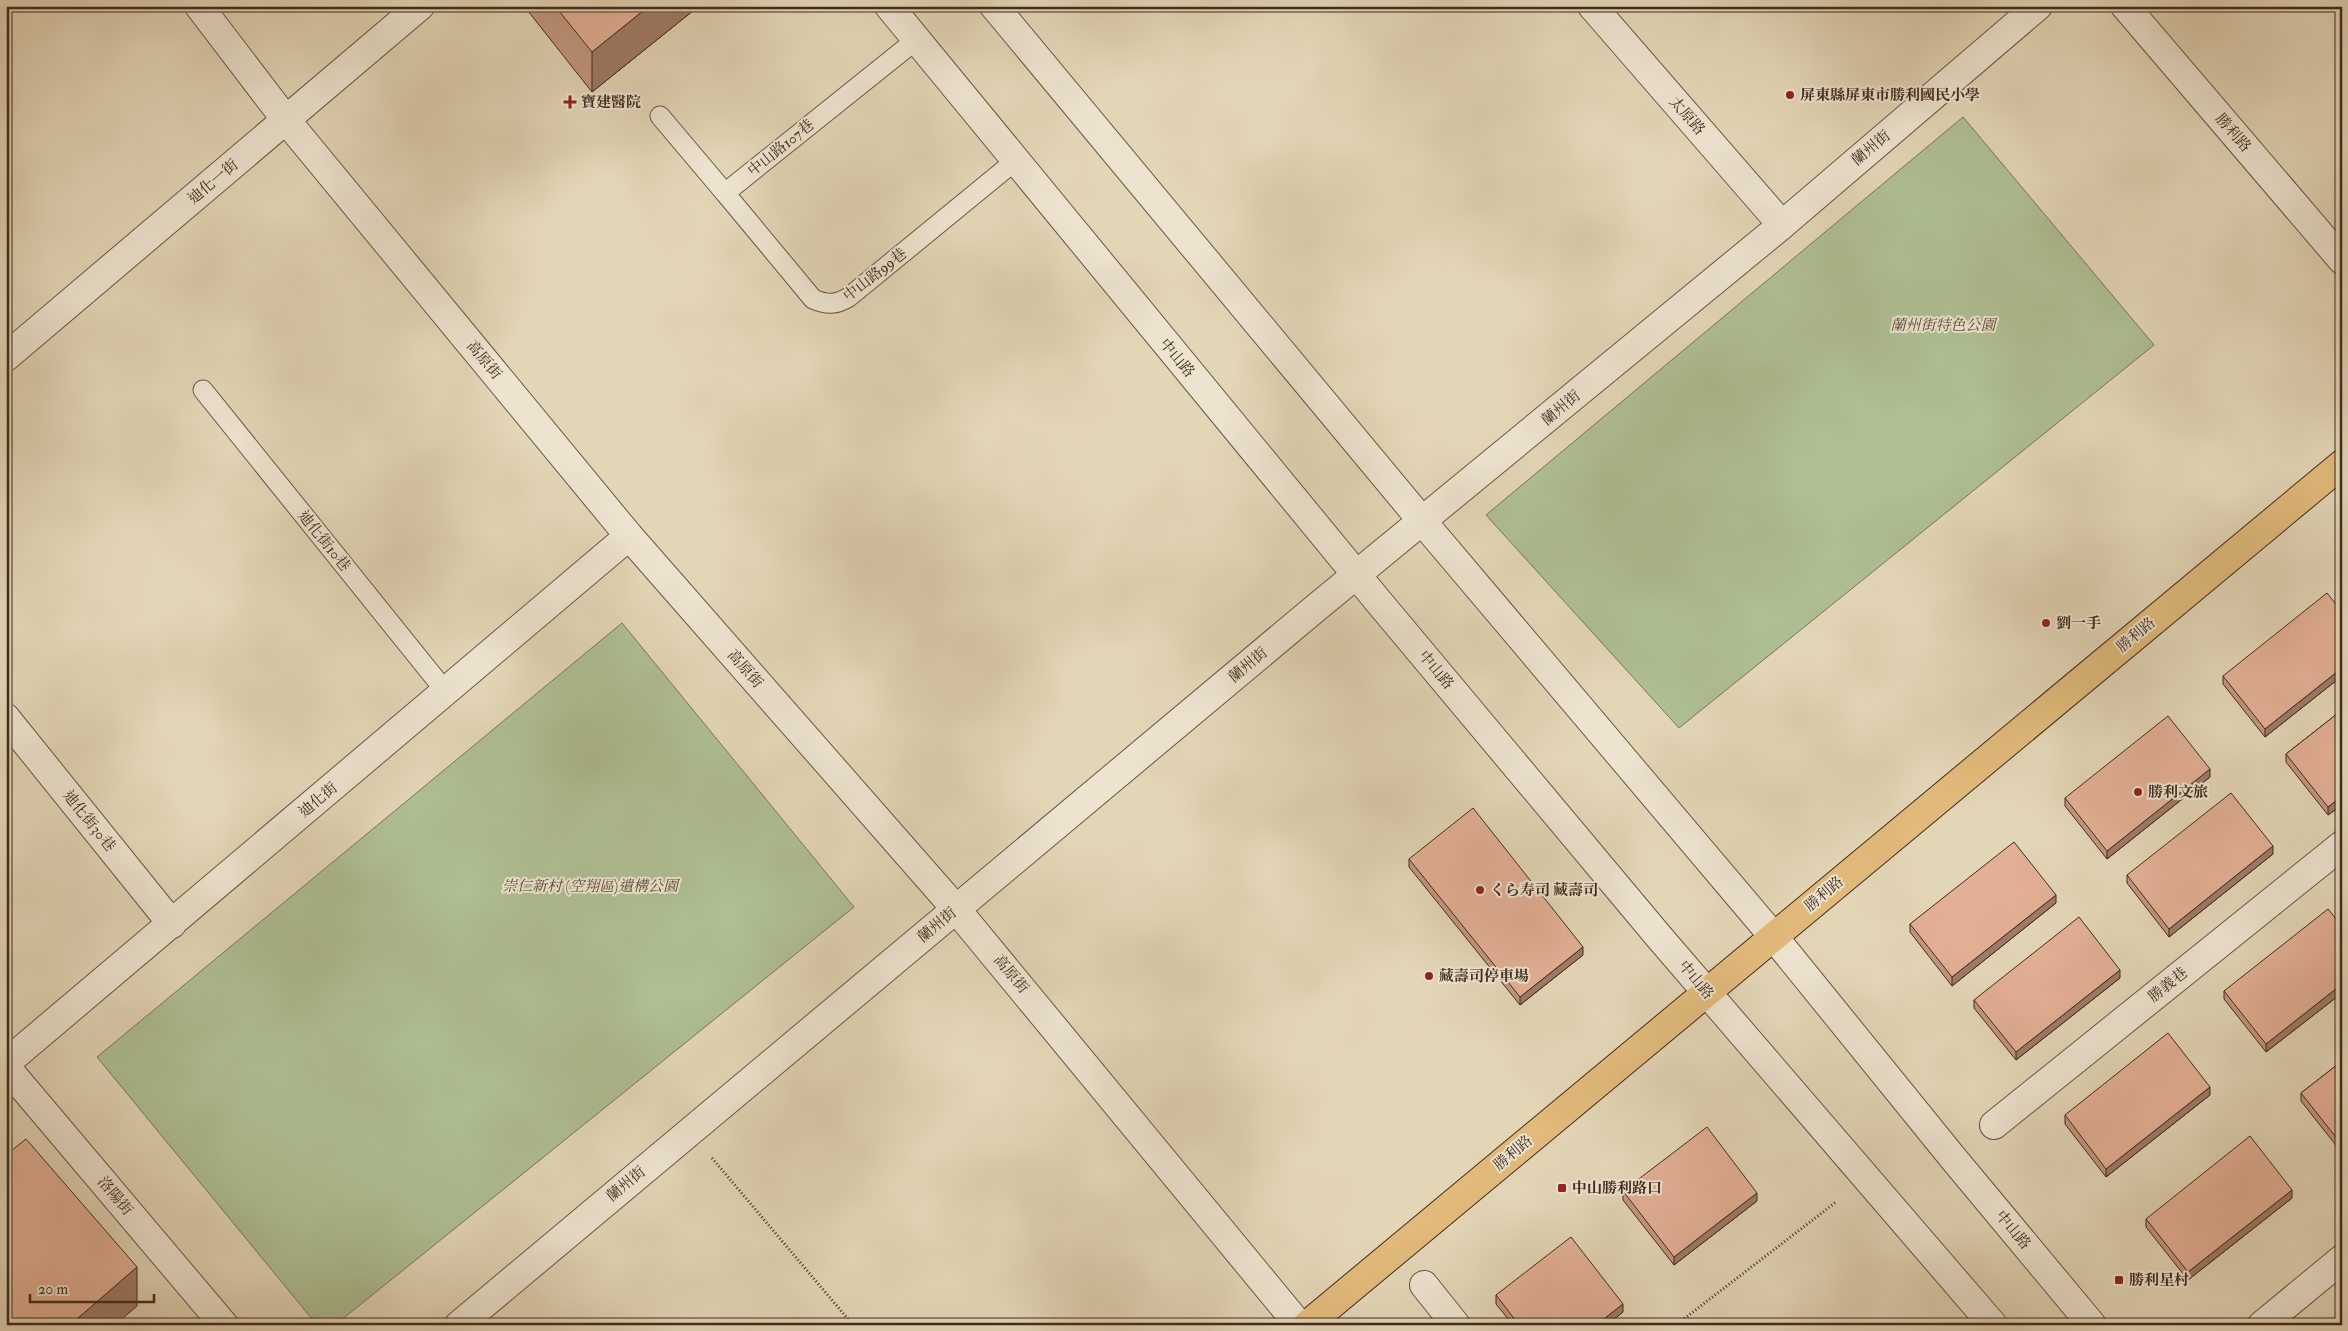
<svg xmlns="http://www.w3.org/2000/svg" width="2348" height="1331" viewBox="0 0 2348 1331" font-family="'IM FELL Double Pica','Noto Serif TC','Noto Serif JP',serif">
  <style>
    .green { fill: #aebf93; stroke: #787558 }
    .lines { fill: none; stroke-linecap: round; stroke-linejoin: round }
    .service-casing { stroke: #6a5644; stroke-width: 21 }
    .pedestrian-casing { stroke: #6a5644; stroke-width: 30 }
    .minor-casing { stroke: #6a5644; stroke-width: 30 }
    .tertiary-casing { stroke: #6a5644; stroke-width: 30 }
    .primary-casing { stroke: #412b1e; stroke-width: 30 }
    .path { stroke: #412b1e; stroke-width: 3; stroke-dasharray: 1 2.5; stroke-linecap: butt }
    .service { stroke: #ede4d0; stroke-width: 19 }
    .pedestrian { stroke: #ede4d0; stroke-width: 28 }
    .minor { stroke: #ede4d0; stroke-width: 28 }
    .tertiary { stroke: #ede4d0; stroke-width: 28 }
    .primary { stroke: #e2bb7c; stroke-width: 28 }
    .wall { fill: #c39780; stroke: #412b1e }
    .shaded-wall { fill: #9f7b68; stroke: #412b1e }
    .building { fill: #e3b095; stroke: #412b1e }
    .poi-dot { fill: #8f2418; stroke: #ede4d0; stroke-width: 2 }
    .labels { text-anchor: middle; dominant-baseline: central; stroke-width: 4; stroke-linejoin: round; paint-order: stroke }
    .poi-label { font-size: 15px; font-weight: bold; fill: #412b1e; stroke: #ede4d0; text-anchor: start }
    .street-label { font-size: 15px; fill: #412b1e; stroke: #ede4d0 }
    .park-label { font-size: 15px; font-style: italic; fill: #574935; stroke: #ede4d0 }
  </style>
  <rect width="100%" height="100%" fill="#e3d6b7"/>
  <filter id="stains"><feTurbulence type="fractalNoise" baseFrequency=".004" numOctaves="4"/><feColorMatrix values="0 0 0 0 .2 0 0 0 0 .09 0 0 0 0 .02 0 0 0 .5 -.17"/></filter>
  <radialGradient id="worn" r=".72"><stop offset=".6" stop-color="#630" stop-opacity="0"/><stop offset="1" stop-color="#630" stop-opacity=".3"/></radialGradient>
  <g class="green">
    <path d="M 1963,117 L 2154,345 L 1679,728 L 1486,515 Z"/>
    <path d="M 622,623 L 854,907 L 335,1325 L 317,1325 L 97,1057 Z"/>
  </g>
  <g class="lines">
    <g class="service-casing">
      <g id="service">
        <path d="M 660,116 L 725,193 L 916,40"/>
        <path d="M 725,193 L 813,299 C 827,305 836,305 849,297 L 1015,161"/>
        <path d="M 203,390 L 446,692"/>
      </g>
    </g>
    <g class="pedestrian-casing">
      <g id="pedestrian">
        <path d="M 1994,1125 L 2342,845"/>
        <path d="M 1424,1285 L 1456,1325"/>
      </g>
    </g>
    <g class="minor-casing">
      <g id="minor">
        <path d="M 199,6 L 286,120 L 629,536 L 956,909 L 1299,1325"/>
        <path d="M 1592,6 L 1782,225"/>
        <path d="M 2125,6 L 2342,260"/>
        <path d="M 6,357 L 420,6"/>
        <path d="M 6,718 L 172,924"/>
        <path d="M 6,1063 L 629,536"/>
        <path d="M 6,1067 L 224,1325"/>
        <path d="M 459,1325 L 1317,607 L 1782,225 L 2038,6"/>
        <path d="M 2262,1325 L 2342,1259"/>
      </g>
    </g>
    <g class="tertiary-casing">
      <g id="tertiary">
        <path d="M 889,6 L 1378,601 L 1660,938 L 1993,1325"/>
        <path d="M 994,6 L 1423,522 L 1773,936 L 1953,1158 L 2092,1325"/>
      </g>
    </g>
    <g class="primary-casing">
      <path id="primary" d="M 1307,1325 L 2342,464"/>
    </g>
    <g class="path">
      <path d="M 712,1158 L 853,1325"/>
      <path d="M 1676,1325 L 1836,1202"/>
    </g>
    <use href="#service" class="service"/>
    <use href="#pedestrian" class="pedestrian"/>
    <use href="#minor" class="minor"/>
    <use href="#tertiary" class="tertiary"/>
    <use href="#primary" class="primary"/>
  </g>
  <g class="wall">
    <path d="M 524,6 L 699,6 L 592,92 Z"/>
    <path d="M 2342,612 L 2342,676 L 2265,737 L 2223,684 L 2223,676 Z"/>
    <path d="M 2342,710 L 2342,805 L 2328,815 L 2286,762 L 2286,754 Z"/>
    <path d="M 2210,777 L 2107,859 L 2065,806 L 2065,798 Z"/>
    <path d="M 2273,854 L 2169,937 L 2127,883 L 2127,875 Z"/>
    <path d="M 1409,859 L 1583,955 L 1520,1005 L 1409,867 Z"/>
    <path d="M 2056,903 L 1952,986 L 1910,932 L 1910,924 Z"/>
    <path d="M 2342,926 L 2342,993 L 2266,1052 L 2224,999 L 2224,991 Z"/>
    <path d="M 2120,978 L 2016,1060 L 1974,1008 L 1974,1000 Z"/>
    <path d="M 2342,1061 L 2342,1153 L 2301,1101 L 2301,1093 Z"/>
    <path d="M 2210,1095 L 2106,1177 L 2065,1124 L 2065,1115 Z"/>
    <path d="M 1623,1191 L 1757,1201 L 1674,1265 L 1623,1200 Z"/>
    <path d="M 2292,1198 L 2188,1280 L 2146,1227 L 2146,1219 Z"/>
    <path d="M 1496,1295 L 1623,1312 L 1607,1325 L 1513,1325 L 1496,1304 Z"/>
  </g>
  <g class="shaded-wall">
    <path d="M 649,6 L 699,6 L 592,92 L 592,52 Z"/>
    <path d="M 2342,668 L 2342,676 L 2265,737 L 2265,729 Z"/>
    <path d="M 2210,769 L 2210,777 L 2107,859 L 2107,851 Z"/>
    <path d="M 2342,796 L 2342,805 L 2328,815 L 2328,807 Z"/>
    <path d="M 2273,846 L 2273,854 L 2169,937 L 2169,929 Z"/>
    <path d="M 2056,895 L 2056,903 L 1952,986 L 1952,977 Z"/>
    <path d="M 1583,947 L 1583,955 L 1520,1005 L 1520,997 Z"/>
    <path d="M 2120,970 L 2120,978 L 2016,1060 L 2016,1052 Z"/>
    <path d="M 2342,984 L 2342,993 L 2266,1052 L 2266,1044 Z"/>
    <path d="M 2210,1087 L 2210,1095 L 2106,1177 L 2106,1169 Z"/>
    <path d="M 2292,1190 L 2292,1198 L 2188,1280 L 2188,1272 Z"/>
    <path d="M 1757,1193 L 1757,1201 L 1674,1265 L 1674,1257 Z"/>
    <path d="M 137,1267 L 137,1306 L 115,1325 L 70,1325 Z"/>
    <path d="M 1623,1304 L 1623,1312 L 1607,1325 L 1596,1325 Z"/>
  </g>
  <g class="building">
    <path d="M 555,6 L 649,6 L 592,52 Z"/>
    <path d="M 2327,593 L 2342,612 L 2342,668 L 2265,729 L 2223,676 Z"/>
    <path d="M 2342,710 L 2342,796 L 2328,807 L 2286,754 Z"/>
    <path d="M 2168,716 L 2210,769 L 2107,851 L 2065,798 Z"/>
    <path d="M 2231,793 L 2273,846 L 2169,929 L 2127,875 Z"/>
    <path d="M 1473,808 L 1583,947 L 1520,997 L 1409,859 Z"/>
    <path d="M 2014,842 L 2056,895 L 1952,977 L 1910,924 Z"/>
    <path d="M 2328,909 L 2342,926 L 2342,984 L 2266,1044 L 2224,991 Z"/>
    <path d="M 2079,917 L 2120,970 L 2016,1052 L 1974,1000 Z"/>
    <path d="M 2168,1033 L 2210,1087 L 2106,1169 L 2065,1115 Z"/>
    <path d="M 2342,1061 L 2342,1145 L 2301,1093 Z"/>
    <path d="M 1707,1127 L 1757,1193 L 1674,1257 L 1623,1191 Z"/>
    <path d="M 2250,1136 L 2292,1190 L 2188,1272 L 2146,1219 Z"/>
    <path d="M 26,1139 L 137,1267 L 70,1325 L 6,1325 L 6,1155 Z"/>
    <path d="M 1571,1237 L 1623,1304 L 1596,1325 L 1519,1325 L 1496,1295 Z"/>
  </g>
  <g class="poi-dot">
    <circle cx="1790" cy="95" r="5"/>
    <path d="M567.5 94.5h5v5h5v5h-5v5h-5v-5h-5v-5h5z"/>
    <circle cx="2046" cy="623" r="5"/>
    <circle cx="2138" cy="792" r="5"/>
    <circle cx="1480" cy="890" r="5"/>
    <circle cx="1429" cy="976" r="5"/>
    <rect x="1557" y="1183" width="10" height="10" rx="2.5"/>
    <rect x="2114" y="1275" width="10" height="10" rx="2.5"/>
  </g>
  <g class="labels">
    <g class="poi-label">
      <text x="1800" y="95">屏東縣屏東市勝利國民小學</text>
      <text x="581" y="102">寶建醫院</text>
      <text x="2056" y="623">劉一手</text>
      <text x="2148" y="792">勝利文旅</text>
      <text x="1490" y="890">くら寿司 藏壽司</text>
      <text x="1439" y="976">藏壽司停車場</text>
      <text x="1572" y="1188">中山勝利路口</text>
      <text x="2129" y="1280">勝利星村</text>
    </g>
    <g class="street-label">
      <text transform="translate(1687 116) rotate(49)">太原路</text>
      <text transform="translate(2233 133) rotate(49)">勝利路</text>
      <text transform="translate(781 148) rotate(-39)">中山路107巷</text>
      <text transform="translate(1871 148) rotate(-40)">蘭州街</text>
      <text transform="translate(213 182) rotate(-40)">迪化一街</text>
      <text transform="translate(875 275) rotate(-38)">中山路99巷</text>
      <text transform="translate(1177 358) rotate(50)">中山路</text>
      <text transform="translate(484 360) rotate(50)">高原街</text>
      <text transform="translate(1561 408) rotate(-40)">蘭州街</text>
      <text transform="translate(324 541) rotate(51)">迪化街10巷</text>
      <text transform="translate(2136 635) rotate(-40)">勝利路</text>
      <text transform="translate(1248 665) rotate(-40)">蘭州街</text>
      <text transform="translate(745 669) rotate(49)">高原街</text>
      <text transform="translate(1436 670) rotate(50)">中山路</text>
      <text transform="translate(318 800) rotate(-40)">迪化街</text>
      <text transform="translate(89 821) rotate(51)">迪化街30巷</text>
      <text transform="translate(1824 894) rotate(-40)">勝利路</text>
      <text transform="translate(937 925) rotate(-40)">蘭州街</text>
      <text transform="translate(1011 974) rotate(50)">高原街</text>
      <text transform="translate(1696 980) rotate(50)">中山路</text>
      <text transform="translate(2168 985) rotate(-39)">勝義巷</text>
      <text transform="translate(1513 1153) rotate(-40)">勝利路</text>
      <text transform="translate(626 1184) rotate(-40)">蘭州街</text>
      <text transform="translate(115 1196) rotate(50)">洛陽街</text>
      <text transform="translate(2013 1230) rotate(50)">中山路</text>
    </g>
    <g class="park-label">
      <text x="1943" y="325">蘭州街特色公園</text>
      <text x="590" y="886">崇仁新村 (空翔區)遺構公園</text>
    </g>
  </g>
  <rect width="2348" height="1331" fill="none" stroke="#e3d6b7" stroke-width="25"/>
  <rect x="8" y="8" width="2333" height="1316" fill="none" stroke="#412b1e" stroke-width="2.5"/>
  <rect x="12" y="12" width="2323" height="1306" fill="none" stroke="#412b1e"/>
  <path d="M30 1294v8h124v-8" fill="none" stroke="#412b1e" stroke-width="2.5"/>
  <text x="38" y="1294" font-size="15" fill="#412b1e" stroke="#ede4d0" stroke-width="4" paint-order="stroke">20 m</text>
  <rect width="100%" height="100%" filter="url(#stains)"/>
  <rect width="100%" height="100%" fill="url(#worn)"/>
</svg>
